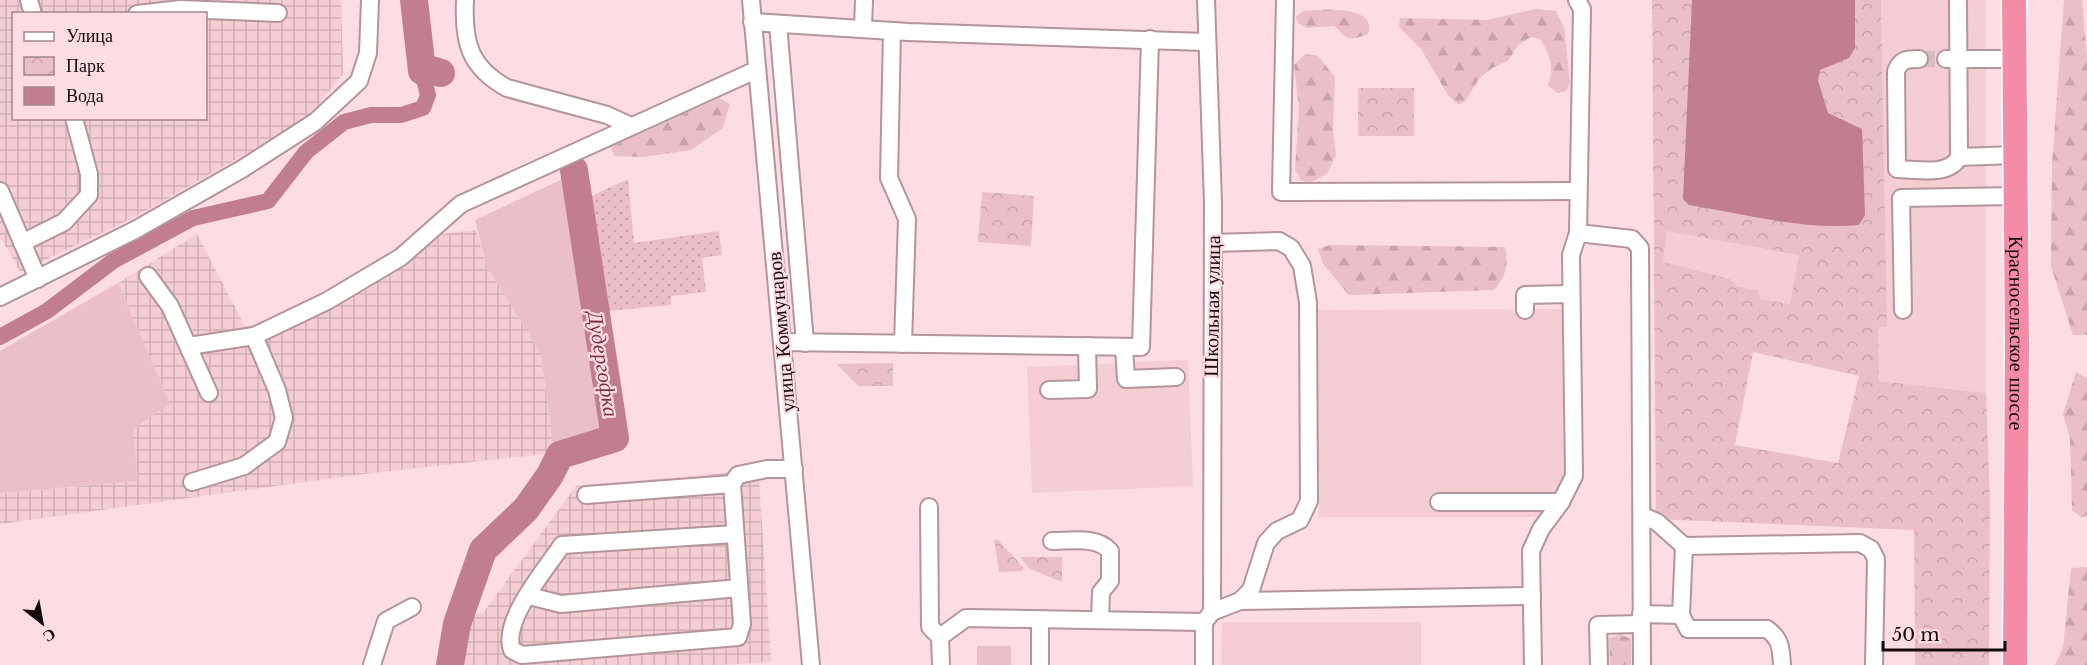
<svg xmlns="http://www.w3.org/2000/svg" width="2087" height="665" viewBox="0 0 2087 665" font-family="'Libre Baskerville',serif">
  <defs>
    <pattern id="industrial-grid" width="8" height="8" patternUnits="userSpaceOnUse" patternTransform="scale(1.5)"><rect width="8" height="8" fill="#f5cdd5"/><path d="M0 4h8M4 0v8" fill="none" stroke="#d1afb6"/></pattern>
    <pattern id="forest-firs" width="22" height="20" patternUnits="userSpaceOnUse" patternTransform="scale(1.5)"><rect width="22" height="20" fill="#eabfc8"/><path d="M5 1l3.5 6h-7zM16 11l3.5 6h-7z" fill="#c8a3ab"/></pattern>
    <pattern id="park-crowns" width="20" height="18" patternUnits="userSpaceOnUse" patternTransform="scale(1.5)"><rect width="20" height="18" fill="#eabfc8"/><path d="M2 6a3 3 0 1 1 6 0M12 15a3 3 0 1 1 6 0" fill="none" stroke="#c8a3ab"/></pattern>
    <pattern id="garden-dots" width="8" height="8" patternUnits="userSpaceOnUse" patternTransform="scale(1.5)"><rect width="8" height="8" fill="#eabfc8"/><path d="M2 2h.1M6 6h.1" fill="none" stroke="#c8a3ab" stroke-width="1.8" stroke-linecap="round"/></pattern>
  </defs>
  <rect width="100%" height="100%" fill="#fddce3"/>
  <g fill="#f5cdd5">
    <path d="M1881,0H1986V393L1879,381L1878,327L1887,326Z"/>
    <path d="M1667,231L1800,254L1790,304L1761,299L1757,290L1736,286L1663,262Z"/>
    <path d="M1563,309L1564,477L1541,517H1319L1318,310Z"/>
    <path d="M1188,360L1193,486L1032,493L1027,367Z"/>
    <path d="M1222,622H1421V665H1221Z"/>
  </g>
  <g fill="url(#industrial-grid)" fill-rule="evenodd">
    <path d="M0,0H341L343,74L307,119L135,217L20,272L0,236ZM14,14H206V118H14Z"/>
    <path d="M476,230L487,267L541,354L554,453L364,474L0,524V493L138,481L133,428L170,404L118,283L197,234L245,326L265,324L285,333L412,260L442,234Z"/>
    <path d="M758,464L771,662L722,665H462L472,615L483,613L576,486L726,473L737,467Z"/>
  </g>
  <g fill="#eabfc8">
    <path d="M567,177L608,436L554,453L541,354L487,267L475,220Z"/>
    <path d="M118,283L170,404L133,429L138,481L0,493V351Z"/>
    <rect x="977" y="646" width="34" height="19"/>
  </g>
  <g fill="url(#forest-firs)">
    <path d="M2064,0H2082L2087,57V335H2073L2051,266L2052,164Z"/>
    <path d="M1536,9L1556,11L1564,27L1570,82L1567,91L1558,93L1548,86C1554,69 1551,55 1540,39L1531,37L1519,44L1508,61L1492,68L1479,79L1465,101L1459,105L1448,95L1421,49L1399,27L1400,18L1487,20Z"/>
    <path d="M1303,11C1320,10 1378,4 1368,34L1357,38H1347L1334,26L1307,28L1298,23L1296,17Z"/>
    <path d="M1305,54L1318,56L1335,77L1333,130L1336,155L1327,174L1309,183L1301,180L1295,169L1299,109L1294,65Z"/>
    <path d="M719,98L730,104L723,128L691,150L643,157L614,156L611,147Z"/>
    <path d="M1330,245L1505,247C1508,266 1507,275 1494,290L1349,295L1323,264L1318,249Z"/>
    <path d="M2076,372L2087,378V515L2082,518L2072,510L2070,438L2063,414Z"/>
    <path d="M2087,567V665H2055L2063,647L2071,568Z"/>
    <path d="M1620,635L1631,638V665H1610L1609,638Z"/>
  </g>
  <g fill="url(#park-crowns)" fill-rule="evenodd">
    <path d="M1652,0H1881L1887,327H1878L1879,381L1986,393L1990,501L1989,665H1915L1914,530L1656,519ZM1667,231L1799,255L1790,304L1761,299L1757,290L1736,286L1730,279L1663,262ZM1753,352L1859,376L1838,463L1735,445Z"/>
    <rect x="1358" y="88" width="56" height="48"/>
    <path d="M982,192L1034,196L1031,246L978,242Z"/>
    <path d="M893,363V386H858L837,364Z"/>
    <path d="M997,539L1024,568L1022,571L999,572L994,540Z"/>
    <path d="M1020,557H1062V582L1030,569Z"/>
  </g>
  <path fill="url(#garden-dots)" d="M628,179L634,243L719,231L722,255L702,258L706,292L671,296V305L597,312L581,201Z"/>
  <path fill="#c17e8e" d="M1692,0H1855V48L1849,58L1820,70L1818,80L1828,113L1862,129L1865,215L1859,225C1802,230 1746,214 1689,205L1683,199Z"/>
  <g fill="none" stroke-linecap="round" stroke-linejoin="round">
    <path stroke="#c17e8e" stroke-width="16" d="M0,337L47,311L113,261L193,218L268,201L306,152L344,122L371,115H401L423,108L428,95L422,71"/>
    <g stroke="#c17e8e" stroke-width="28">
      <path d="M414,0L422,71L431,70L441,73"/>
      <path d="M450,665L457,624L483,550L526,509L550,475L560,455L615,438L574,170"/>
    </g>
    <path stroke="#dabdc3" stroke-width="16" stroke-dasharray="16 8" stroke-linecap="butt" d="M1919,59H1946"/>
    <defs>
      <g id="minor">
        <path d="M29,0L33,14"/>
        <path d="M465,0C463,42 469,67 507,88L607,115L631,126"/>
        <path d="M751,0L811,665"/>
        <path d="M1206,0L1213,203L1212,612"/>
        <path d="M1285,0L1281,192L1578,191"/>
        <path d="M137,14L181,9L278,13"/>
        <path d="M752,22L908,32L1205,42"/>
        <path d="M778,24L805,343"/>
        <path d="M863,28L864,0"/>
        <path d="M892,31L889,178L907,219L903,344"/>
        <path d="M1919,59C1907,59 1901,59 1896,71L1897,169C1916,169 1949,177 1959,157L1958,0"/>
        <path d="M1946,59H2015"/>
        <path d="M1959,157L2015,155"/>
        <path d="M0,191L38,279"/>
        <path d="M1578,233L1632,239L1640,248L1642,665"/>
        <path d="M22,243L64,222L89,195V174L74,118"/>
        <path d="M1213,243L1279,241L1291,248L1302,266L1308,302L1309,501L1300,520L1277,531L1266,543L1251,590L1240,601"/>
        <path d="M148,276L170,306L209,393"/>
        <path d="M0,297L135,230L242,169L315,122L359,81L368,53L370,0"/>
        <path d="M1525,310V295L1571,294"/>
        <path d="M1903,310L1901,198L2015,196"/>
        <path d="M782,342L1141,347L1150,39"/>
        <path d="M189,346L254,336"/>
        <path d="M1124,347L1126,379L1176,377"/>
        <path d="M1049,390L1088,389L1087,346"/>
        <path d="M192,482L244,466L277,442L284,418L277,390L254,336L327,301L401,257L461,204L756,70"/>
        <path d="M586,495L732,484"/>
        <path d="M1439,502H1561"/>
        <path d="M929,507L930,627L940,637"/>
        <path d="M1643,516L1657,522L1684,546"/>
        <path d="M735,534L562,545C546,569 501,621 512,650L522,655L738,637L742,624L732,484L738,475L767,469H794"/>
        <path d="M1052,541C1071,541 1097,536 1110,551V581L1101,592L1100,620"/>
        <path d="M529,596L561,604L739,588"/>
        <path d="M1641,614L1681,615"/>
        <path d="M1040,620V665"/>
        <path d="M372,665L386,621L412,607"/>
        <path d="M941,665L940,637L966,618L1204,622L1212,612L1240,601L1532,596"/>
        <path d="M1204,665V622"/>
        <path d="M1533,665L1531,551L1541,529L1561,502L1574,476L1571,255L1578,233L1582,9L1577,0"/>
        <path d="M1599,665L1598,625L1641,624"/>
        <path d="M1782,665C1781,649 1781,639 1767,629H1688L1681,615L1684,546L1860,543L1871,549L1876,559L1874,665"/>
      </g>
      <g id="highway">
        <path id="s1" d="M2014,0L2017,345L2015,665"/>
      </g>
    </defs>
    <use href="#minor" stroke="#b3959b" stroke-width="20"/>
    <use href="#highway" stroke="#fff" stroke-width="27"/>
    <use href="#minor" stroke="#fff" stroke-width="16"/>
    <use href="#highway" stroke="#f48ca7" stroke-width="24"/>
  </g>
  <g text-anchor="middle" stroke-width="4.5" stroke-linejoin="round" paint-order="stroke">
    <g font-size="20" fill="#150b0d" stroke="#fddce3">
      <text transform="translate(1212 306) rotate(-89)" y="7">Школьная улица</text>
      <text transform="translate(781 332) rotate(-95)" y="7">улица Коммунаров</text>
      <text dy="7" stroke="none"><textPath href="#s1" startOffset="333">Красносельское шоссе</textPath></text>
    </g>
    <g font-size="21" font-style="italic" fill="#7e2d46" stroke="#fddce3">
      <text transform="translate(603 364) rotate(81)" y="7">Дудергофка</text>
    </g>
  </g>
  <rect x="12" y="12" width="195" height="108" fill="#fddce3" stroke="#a0888d" stroke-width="1.5"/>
  <rect x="24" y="32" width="30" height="9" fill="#ffffff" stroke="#a0888d" stroke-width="1.5"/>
  <text x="66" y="42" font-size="18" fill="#150b0d">Улица</text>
  <rect x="24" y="57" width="30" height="18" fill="url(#park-crowns)" stroke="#a0888d" stroke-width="1.5"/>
  <text x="66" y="72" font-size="18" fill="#150b0d">Парк</text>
  <rect x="24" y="87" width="30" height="18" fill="#c17e8e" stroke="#a0888d" stroke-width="1.5"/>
  <text x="66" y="102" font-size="18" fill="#150b0d">Вода</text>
  <g transform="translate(42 623) rotate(149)" stroke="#fddce3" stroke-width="4.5" paint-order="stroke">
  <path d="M0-4.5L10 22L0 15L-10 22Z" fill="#150b0d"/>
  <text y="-9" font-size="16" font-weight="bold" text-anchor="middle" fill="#150b0d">С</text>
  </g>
  <path d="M1883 641v9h122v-9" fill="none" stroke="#150b0d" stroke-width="3"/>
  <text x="1892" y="641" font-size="18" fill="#150b0d" stroke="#fddce3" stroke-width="4.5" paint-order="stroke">50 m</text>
</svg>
